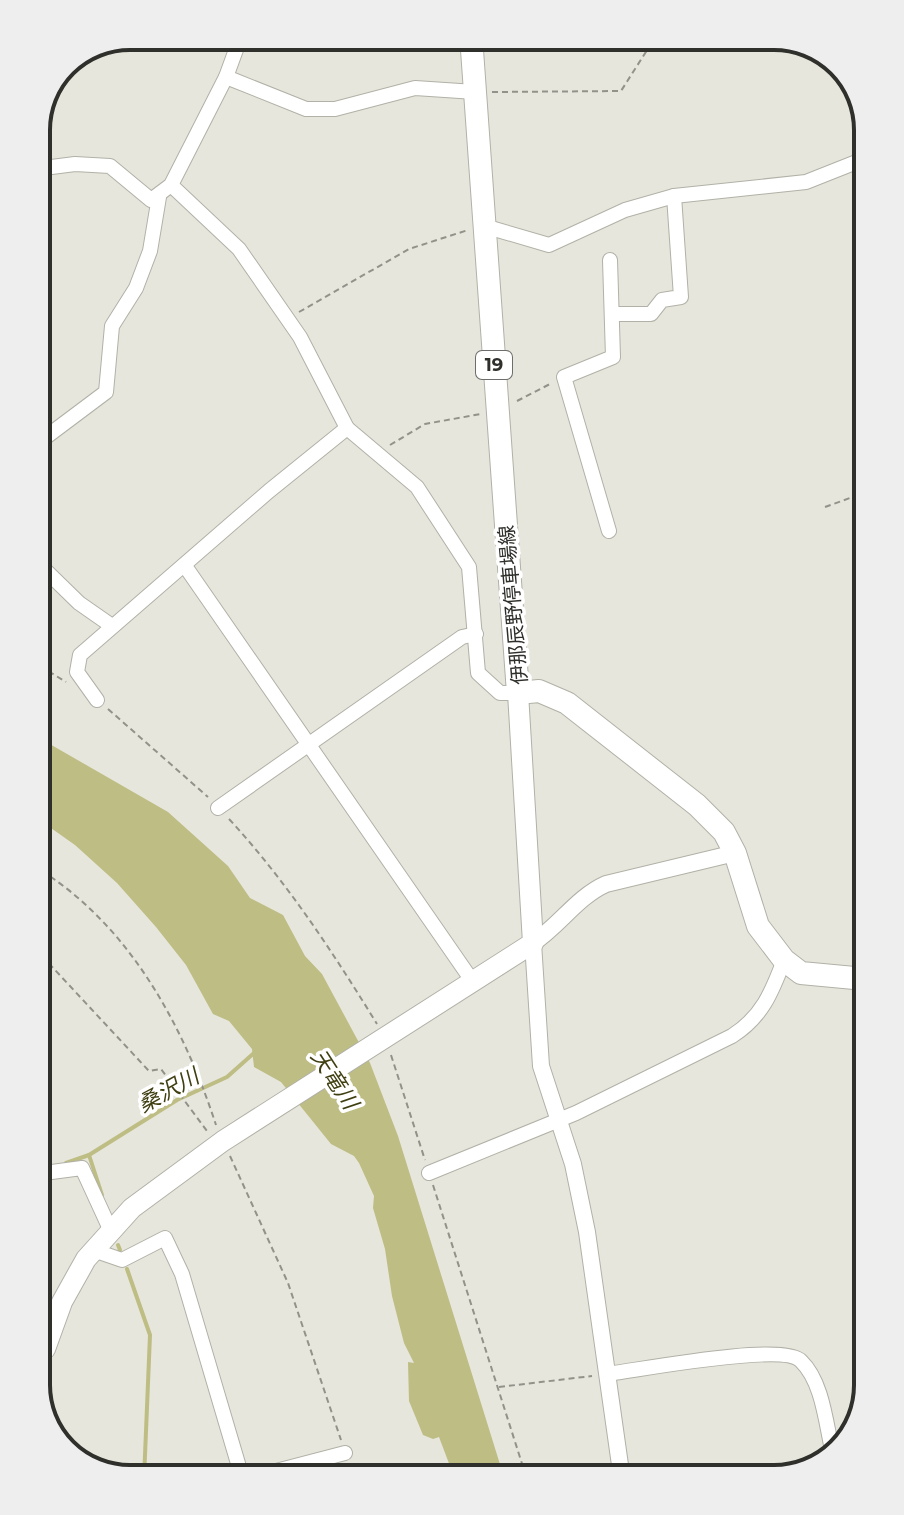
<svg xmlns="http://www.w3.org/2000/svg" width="904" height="1515" viewBox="0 0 904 1515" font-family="Montserrat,'Noto Sans JP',sans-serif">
  <rect width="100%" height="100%" fill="#e6e6dc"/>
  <path fill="#bdbd84" d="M41,739L168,812L228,866L250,898L283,915L305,956L322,974L370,1063L398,1136L503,1474H453L439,1437L433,1439L423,1435L409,1401L408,1362L414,1363L404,1343L392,1296L385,1249L373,1208L374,1196L359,1163L354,1156L331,1144L281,1082L254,1067L252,1049L229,1021L213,1014L186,965L156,927L117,883L75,845L41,821Z"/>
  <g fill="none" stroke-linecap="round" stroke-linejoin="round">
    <g stroke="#bdbd84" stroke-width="4">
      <path d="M89,1155L102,1195"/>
      <path d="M66,1163L89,1155L177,1100L227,1077L254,1053"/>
      <path d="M118,1245L120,1250"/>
      <path d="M127,1269L150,1335L144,1479"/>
    </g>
    <defs>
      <g id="minor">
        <path d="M226,77L306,109H335L415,88L475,92"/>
        <path d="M36,169L75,164L110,166L151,200L171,185L226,77L241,36"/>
        <path d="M171,185L239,249L300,337L347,428L417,487L469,567L478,673L500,693H518"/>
        <path d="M484,226L549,245L625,210L674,196L806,182L859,161"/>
        <path d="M613,314H651L662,300L681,297L674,196"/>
        <path d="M38,443L106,392L112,326L136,288L150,251L159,197"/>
        <path d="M609,531L564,377L613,357L610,260"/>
        <path d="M39,564L79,603L112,626"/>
        <path d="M185,566L473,982"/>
        <path d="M97,700L77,672L80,655L269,491L347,428"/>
        <path d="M218,808L462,637L476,634"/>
        <path d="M44,1173L82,1168L110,1229"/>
        <path d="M429,1173L576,1113L732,1036C762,1017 772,992 784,960"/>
        <path d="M93,1250L122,1260L165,1238L182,1274L242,1477"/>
        <path d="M607,1374C639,1370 783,1342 801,1361C823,1382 826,1425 833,1454"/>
        <path d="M253,1477L345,1453"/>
      </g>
      <path id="tertiary" d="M621,1472L587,1232L573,1164L541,1066L533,943C560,925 577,897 606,884L735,853"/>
      <path id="secondary" d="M45,1349L62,1302L86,1259L132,1208L223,1141L533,943L518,693"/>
      <path id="primary" d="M471,36L518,693L539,691L567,703L697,805L724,832L735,853L758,926L784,960L801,973L865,979"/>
    </defs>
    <use href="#minor" stroke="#b1b1a7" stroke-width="16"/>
    <use href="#tertiary" stroke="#b1b1a7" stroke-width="18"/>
    <use href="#secondary" stroke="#b1b1a7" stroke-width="22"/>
    <use href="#primary" stroke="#b1b1a7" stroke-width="24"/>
    <g stroke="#92928b" stroke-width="2" stroke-dasharray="6 4" stroke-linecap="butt">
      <path d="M492,92L621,91L656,36"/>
      <path d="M299,312L409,249L468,230"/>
      <path d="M517,401L550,384"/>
      <path d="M390,445L425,424L481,414"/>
      <path d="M825,507L861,494"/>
      <path d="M40,666L66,682"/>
      <path d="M108,709L208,797"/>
      <path d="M229,819C287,882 332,951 377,1024"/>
      <path d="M42,871C131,928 184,1027 216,1125"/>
      <path d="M42,956L149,1071L161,1069L207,1131"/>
      <path d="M391,1055L425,1160"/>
      <path d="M230,1156L288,1283L341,1440"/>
      <path d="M433,1185L525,1473"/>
      <path d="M499,1387L592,1376"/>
      <path d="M349,1465L353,1476"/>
    </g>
    <use href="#minor" stroke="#fff" stroke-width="14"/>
    <use href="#tertiary" stroke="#fff" stroke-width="16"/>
    <use href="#secondary" stroke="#fff" stroke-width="20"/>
    <use href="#primary" stroke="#fff" stroke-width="22"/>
  </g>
  <g text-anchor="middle" stroke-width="7" stroke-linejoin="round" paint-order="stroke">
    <rect fill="#fff" stroke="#6d6d6b" stroke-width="2" x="476" y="351" width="36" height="28" rx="6"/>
    <g font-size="18" font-weight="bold" fill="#2f2f2b">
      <text x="494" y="371">19</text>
    </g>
    <g font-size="20" fill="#2f2f2b" stroke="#fff">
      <text transform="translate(513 605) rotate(-95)" y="7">伊那辰野停車場線</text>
    </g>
    <g font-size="22" font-style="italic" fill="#403f12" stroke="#fff">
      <text transform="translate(335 1079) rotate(57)" y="8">天竜川</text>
      <text transform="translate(168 1090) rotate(-29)" y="8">桑沢川</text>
    </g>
  </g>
  <path d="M0 0H904V1515H0ZM130 50H774A80 80 0 0 1 854 130V1385A80 80 0 0 1 774 1465H130A80 80 0 0 1 50 1385V130A80 80 0 0 1 130 50Z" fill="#eee" fill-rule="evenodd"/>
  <path fill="none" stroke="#2f2f2b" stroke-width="4" d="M130 50H774A80 80 0 0 1 854 130V1385A80 80 0 0 1 774 1465H130A80 80 0 0 1 50 1385V130A80 80 0 0 1 130 50Z"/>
</svg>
